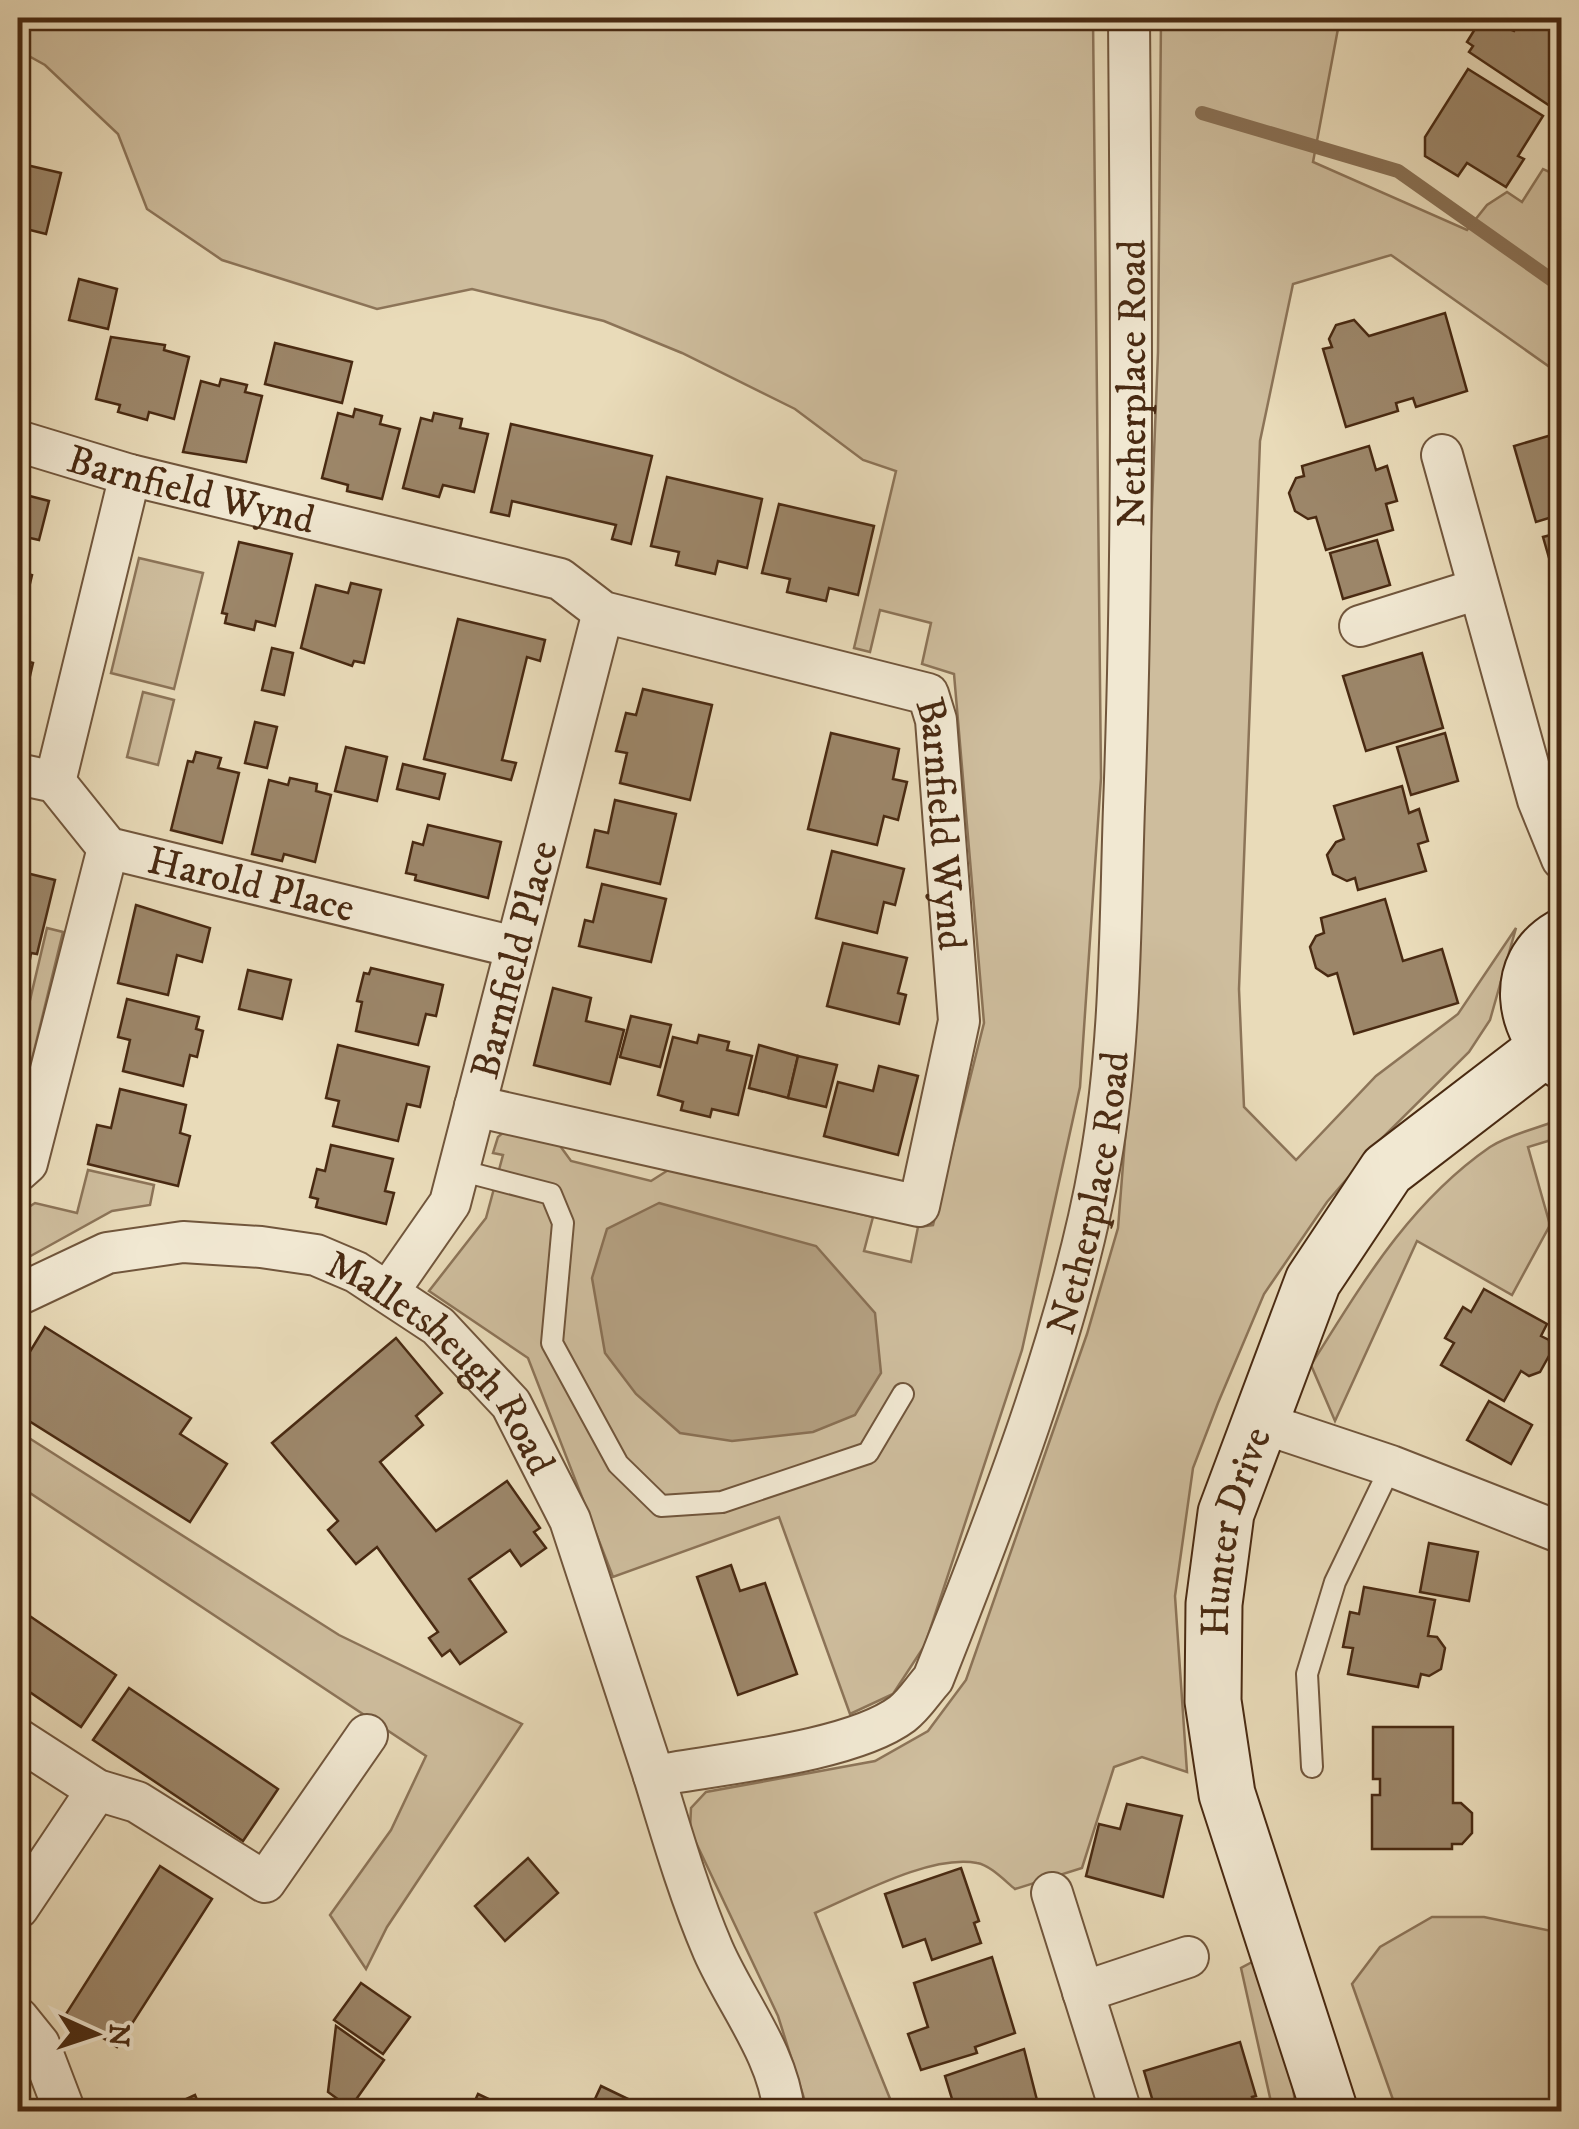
<svg xmlns="http://www.w3.org/2000/svg" width="1579" height="2129" viewBox="0 0 1579 2129" font-family="'IM FELL DW Pica',serif">
  <rect width="100%" height="100%" fill="#e9dbb9"/>
  <filter id="stains"><feTurbulence type="fractalNoise" baseFrequency=".002" numOctaves="4"/><feColorMatrix values="0 0 0 0 .2 0 0 0 0 .09 0 0 0 0 .02 0 0 0 .5 -.17"/></filter>
  <radialGradient id="worn" r=".72"><stop offset=".6" stop-color="#630" stop-opacity="0"/><stop offset="1" stop-color="#630" stop-opacity=".3"/></radialGradient>
  <g fill="#cebd9d" stroke="#8c7458" stroke-width="2.5">
    <path d="M18,18H1093L1101,778L1080,1087L1022,1350L925,1645L893,1694L850,1714L779,1517L613,1577L528,1358L429,1291L486,1218L503,1155L493,1153L498,1137L507,1129L555,1139L571,1161L651,1181L673,1167L873,1217L864,1251L911,1262L918,1227L933,1225L984,1023L954,674L922,664L931,623L880,610L870,652L854,648L896,471L863,460L795,409L682,353L604,321L472,289L377,309L222,260L147,209L118,134L45,65L18,50Z"/>
    <path d="M1161,18H1340L1313,162L1467,230L1487,205L1507,192L1522,202L1543,169L1561,177V375L1391,255L1293,284L1260,441L1239,989L1244,1107L1296,1160L1376,1076L1458,1014L1516,928L1490,1020L1469,1052L1382,1138L1327,1202L1264,1294L1218,1403L1193,1468L1175,1596L1187,1772L1142,1757L1114,1767L1082,1868L1015,1889C1005,1881 990,1865 977,1863C931,1854 857,1895 815,1913L895,2111H808L778,2016L690,1830L691,1808L706,1792L875,1761L928,1731L966,1680L1087,1334L1118,1228L1129,1089L1158,352Z"/>
    <path d="M139,558L203,573L174,689L111,673Z"/>
    <path d="M143,692L174,700L158,765L127,757Z"/>
    <path d="M47,928L63,932L24,1092L18,1090V1051Z"/>
    <path d="M1561,1119V1137L1528,1147L1550,1225L1512,1295L1417,1241L1335,1421L1311,1365C1362,1284 1409,1203 1490,1147C1510,1134 1539,1128 1561,1119Z"/>
    <path d="M88,1170L154,1185L150,1205L112,1211L18,1263V1214L35,1203L77,1213Z"/>
    <path d="M18,1431L339,1635L522,1724L387,1927L366,1969L330,1915L391,1830L426,1756L18,1485Z"/>
    <path d="M1432,1917H1484L1561,1933V2111H1397L1352,1984L1380,1947Z"/>
    <path d="M1254,1961L1293,2087L1296,2111H1273L1241,1968Z"/>
  </g>
  <path fill="#b39f80" stroke="#897054" stroke-width="2.5" d="M659,1203L816,1246L875,1313L881,1373L855,1415L813,1432L732,1441L680,1433L636,1394L605,1353L592,1278L607,1229Z"/>
  <g fill="none" stroke-linecap="round" stroke-linejoin="round">
    <path stroke="#897054" stroke-width="14" d="M1202,113L1398,171L1562,287"/>
  </g>
  <g fill="#9c8669" stroke="#492a12" stroke-width="2.5">
    <path d="M1522,18H1554L1562,22V95L1553,108L1469,52L1473,46L1467,42L1478,24L1484,28L1488,20L1514,31Z"/>
    <path d="M1468,69L1543,116L1518,156L1524,159L1506,187L1467,163L1458,176L1425,156V137Z"/>
    <path d="M22,164L61,173L46,234L18,227Z"/>
    <path d="M79,279L117,289L108,329L69,320Z"/>
    <path d="M1445,313L1467,391L1416,407L1413,398L1396,403L1398,411L1346,427L1323,349L1332,347L1329,339L1336,325L1354,320L1369,336Z"/>
    <path d="M111,337L165,345L164,350L189,357L174,419L149,412L147,420L118,412L120,405L96,399Z"/>
    <path d="M275,343L352,362L342,403L265,384Z"/>
    <path d="M221,379L247,385L245,392L262,396L246,462L183,452L201,381L219,386Z"/>
    <path d="M355,409L382,416L380,424L400,429L382,499L347,491L348,485L322,478L338,413L353,417Z"/>
    <path d="M434,413L462,419L460,428L488,434L474,492L443,485L439,497L403,488L421,418L432,421Z"/>
    <path d="M511,424L652,456L631,544L612,539L616,525L512,501L509,516L491,512Z"/>
    <path d="M1562,432V514L1536,522L1514,446Z"/>
    <path d="M1369,446L1376,470L1387,466L1397,501L1386,504L1393,530L1326,550L1316,517L1308,519L1295,511L1289,493L1296,478L1304,476L1302,466Z"/>
    <path d="M667,477L762,499L747,568L718,561L715,574L676,565L679,552L651,546Z"/>
    <path d="M18,493L49,501L39,540L21,536L18,553Z"/>
    <path d="M779,504L874,526L858,595L829,588L826,601L787,592L790,579L762,573Z"/>
    <path d="M1562,532V603L1543,537Z"/>
    <path d="M1377,540L1390,585L1343,599L1330,553Z"/>
    <path d="M239,542L292,554L275,626L256,621L254,630L225,623L227,614L222,613Z"/>
    <path d="M18,571L32,575L22,617L18,616Z"/>
    <path d="M351,583L381,590L364,663L354,661L352,666L301,648L316,585L348,593Z"/>
    <path d="M458,619L545,640L540,661L527,657L502,760L516,763L511,780L424,759Z"/>
    <path d="M272,648L293,653L284,695L262,690Z"/>
    <path d="M1422,653L1443,728L1366,751L1343,676Z"/>
    <path d="M18,659L33,663L18,728Z"/>
    <path d="M643,689L712,705L690,800L620,783L627,753L616,751L626,713L636,715Z"/>
    <path d="M255,722L277,727L267,768L245,763Z"/>
    <path d="M831,733L899,749L893,779L907,782L898,820L884,816L877,845L808,829Z"/>
    <path d="M1445,733L1458,781L1411,795L1397,747Z"/>
    <path d="M346,747L387,757L377,801L335,791Z"/>
    <path d="M196,752L221,758L218,768L239,773L222,843L171,830L188,761L193,762Z"/>
    <path d="M403,764L445,774L439,799L397,789Z"/>
    <path d="M290,778L317,784L316,791L331,795L315,862L284,854L282,861L252,854L269,780L288,785Z"/>
    <path d="M1402,786L1409,813L1419,809L1428,841L1418,844L1426,871L1358,890L1355,878L1347,881L1333,874L1327,855L1336,842L1344,839L1334,806Z"/>
    <path d="M615,800L676,814L660,884L587,867L595,830L608,833Z"/>
    <path d="M428,825L501,842L488,898L415,880L416,875L406,873L413,842L423,845Z"/>
    <path d="M832,851L904,869L895,905L884,902L877,933L816,918Z"/>
    <path d="M18,871L55,880L37,954L31,953L30,959L18,956Z"/>
    <path d="M602,884L666,899L651,962L579,946L585,920L593,922Z"/>
    <path d="M1385,899L1403,961L1442,949L1458,1003L1354,1034L1337,973L1328,976L1316,968L1310,947L1316,936L1324,933L1321,918Z"/>
    <path d="M136,905L210,928L202,962L177,955L168,995L118,983Z"/>
    <path d="M843,943L907,958L898,993L906,995L899,1024L827,1006Z"/>
    <path d="M371,968L443,985L436,1016L426,1014L418,1045L356,1031L362,1002L357,1001L364,973L369,974Z"/>
    <path d="M248,970L291,980L282,1019L239,1009Z"/>
    <path d="M553,988L591,998L586,1021L624,1030L610,1084L534,1065Z"/>
    <path d="M127,999L199,1017L196,1029L203,1031L197,1057L190,1055L183,1086L123,1071L130,1040L118,1037Z"/>
    <path d="M631,1016L671,1025L660,1067L620,1057Z"/>
    <path d="M699,1035L729,1042L727,1050L752,1056L738,1115L712,1109L710,1117L681,1110L683,1102L658,1095L673,1037L697,1043Z"/>
    <path d="M338,1045L429,1067L420,1107L407,1104L398,1141L333,1126L339,1101L326,1098Z"/>
    <path d="M759,1045L798,1056L788,1098L749,1088Z"/>
    <path d="M798,1056L837,1065L826,1107L788,1098Z"/>
    <path d="M879,1066L918,1076L898,1155L824,1136L838,1082L873,1091Z"/>
    <path d="M120,1089L186,1105L180,1133L190,1136L178,1186L88,1164L97,1125L111,1128Z"/>
    <path d="M331,1145L393,1159L385,1191L394,1193L386,1224L316,1207L318,1199L310,1197L317,1169L325,1171Z"/>
    <path d="M1484,1289L1547,1324L1541,1336L1549,1340L1550,1354L1540,1372L1529,1376L1521,1371L1504,1401L1441,1365L1454,1343L1445,1338L1463,1307L1471,1312Z"/>
    <path d="M45,1327L191,1418L180,1434L227,1464L190,1522L18,1414V1371Z"/>
    <path d="M396,1338L442,1393L416,1416L423,1425L380,1462L436,1531L507,1481L540,1528L534,1532L546,1548L521,1566L510,1550L469,1579L506,1632L460,1664L450,1650L442,1656L429,1638L438,1632L377,1547L356,1564L328,1530L338,1521L272,1443Z"/>
    <path d="M1489,1401L1532,1425L1511,1464L1467,1440Z"/>
    <path d="M1429,1543L1478,1552L1469,1601L1420,1592Z"/>
    <path d="M731,1565L740,1591L765,1583L797,1674L738,1695L697,1577Z"/>
    <path d="M1364,1587L1435,1600L1428,1636L1437,1637L1445,1648L1441,1669L1429,1676L1421,1674L1418,1687L1348,1674L1353,1648L1343,1647L1350,1612L1359,1614Z"/>
    <path d="M18,1608L116,1675L81,1727L18,1684Z"/>
    <path d="M129,1688L278,1789L243,1841L93,1740Z"/>
    <path d="M1373,1727H1453V1803H1461L1472,1813V1833L1462,1844H1452V1849H1372V1795H1380V1779H1373Z"/>
    <path d="M1127,1804L1182,1816L1163,1897L1086,1876L1099,1824L1120,1829Z"/>
    <path d="M528,1858L558,1893L505,1941L475,1906Z"/>
    <path d="M160,1866L212,1899L117,2047L66,2014Z"/>
    <path d="M961,1868L979,1921L974,1923L981,1943L932,1960L925,1939L903,1947L885,1894Z"/>
    <path d="M992,1957L1015,2033L975,2047L977,2053L921,2070L908,2034L928,2027L914,1983Z"/>
    <path d="M361,1983L410,2017L383,2054L334,2020Z"/>
    <path d="M336,2026L384,2060L350,2108L328,2092Z"/>
    <path d="M1240,2042L1256,2096L1252,2097L1256,2112H1156L1144,2071Z"/>
    <path d="M1024,2049L1040,2112H956L945,2076Z"/>
    <path d="M601,2086L655,2112H589Z"/>
    <path d="M478,2094L516,2112H470Z"/>
    <path d="M195,2095L202,2112H158Z"/>
  </g>
  <g fill="none" stroke-linecap="round" stroke-linejoin="round">
    <defs>
      <g id="lane">
        <path d="M459,1170L551,1194L563,1223L552,1343L618,1464L661,1506L722,1502L868,1453L903,1394"/>
        <path d="M1312,1767L1307,1674L1335,1582L1391,1466"/>
      </g>
      <g id="street">
        <path id="s1" d="M18,441L130,475L560,579L603,612L928,694L936,720L959,1021L919,1206L475,1106"/>
        <path d="M1442,455L1538,800L1562,859"/>
        <path d="M1360,626L1478,589"/>
        <path id="s2" d="M18,774L55,782L108,848L515,947"/>
        <path d="M55,782L130,475"/>
        <path d="M18,1171L27,1163L108,848"/>
        <path id="s3" d="M388,1292L450,1203L603,612"/>
        <path id="s4" d="M18,1295L107,1253L183,1242L261,1247L316,1255L356,1272L438,1326L511,1404L570,1520L654,1776"/>
        <path d="M1259,1422L1391,1466L1562,1533"/>
        <path d="M18,1739L97,1790L137,1802L265,1882L367,1735"/>
        <path d="M1052,1893L1121,2112"/>
        <path d="M18,1908L97,1790"/>
        <path d="M1083,1992L1188,1957"/>
        <path d="M18,2018L39,2044L65,2112"/>
        <path id="s5" d="M784,2112C778,2053 736,2003 713,1950C689,1894 672,1835 654,1776C719,1764 851,1752 902,1714C914,1705 923,1690 933,1679C997,1518 1070,1332 1100,1163C1121,1047 1120,924 1124,807C1134,544 1131,281 1129,18"/>
      </g>
      <g id="secondary">
        <path d="M1562,937C1512,966 1523,1029 1562,1061"/>
        <path id="s6" d="M1330,2112L1227,1794L1213,1701L1214,1604L1226,1513L1313,1281L1387,1170L1546,1048"/>
      </g>
    </defs>
    <use href="#lane" stroke="#71563c" stroke-width="24"/>
    <use href="#street" stroke="#71563c" stroke-width="44"/>
    <use href="#secondary" stroke="#492a12" stroke-width="59"/>
    <use href="#lane" stroke="#f1e8d2" stroke-width="20"/>
    <use href="#street" stroke="#f1e8d2" stroke-width="40"/>
    <use href="#secondary" stroke="#f1e8d2" stroke-width="55"/>
  </g>
  <g text-anchor="middle" stroke-width="8" stroke-linejoin="round" paint-order="stroke">
    <g font-size="40" fill="#492a12" stroke="#f1e8d2">
      <text dy="14" stroke="none"><textPath href="#s5" startOffset="1990">Netherplace Road</textPath></text>
      <text dy="14" stroke="none"><textPath href="#s1" startOffset="180">Barnfield Wynd</textPath></text>
      <text dy="14" stroke="none"><textPath href="#s1" startOffset="1080">Barnfield Wynd</textPath></text>
      <text dy="14" stroke="none"><textPath href="#s2" startOffset="270">Harold Place</textPath></text>
      <text dy="14" stroke="none"><textPath href="#s3" startOffset="360">Barnfield Place</textPath></text>
      <text dy="14" stroke="none"><textPath href="#s5" startOffset="1178">Netherplace Road</textPath></text>
      <text dy="14" stroke="none"><textPath href="#s4" startOffset="478">Malletsheugh Road</textPath></text>
      <text dy="14" stroke="none"><textPath href="#s6" startOffset="600">Hunter Drive</textPath></text>
    </g>
  </g>
  <rect width="1579" height="2129" fill="none" stroke="#e9dbb9" stroke-width="60"/>
  <rect x="20" y="20" width="1539" height="2089" fill="none" stroke="#492a12" stroke-width="5"/>
  <rect x="30" y="30" width="1519" height="2069" fill="none" stroke="#492a12" stroke-width="2.5"/>
  <g transform="translate(95 2034) rotate(93)" stroke="#f1e8d2" stroke-width="8" paint-order="stroke">
  <path d="M0-8L18 38L0 25L-18 38Z" fill="#492a12"/>
  <text y="-15" font-size="28" font-weight="bold" text-anchor="middle" fill="#492a12">N</text>
  </g>
  <rect width="100%" height="100%" filter="url(#stains)"/>
  <rect width="100%" height="100%" fill="url(#worn)"/>
</svg>
